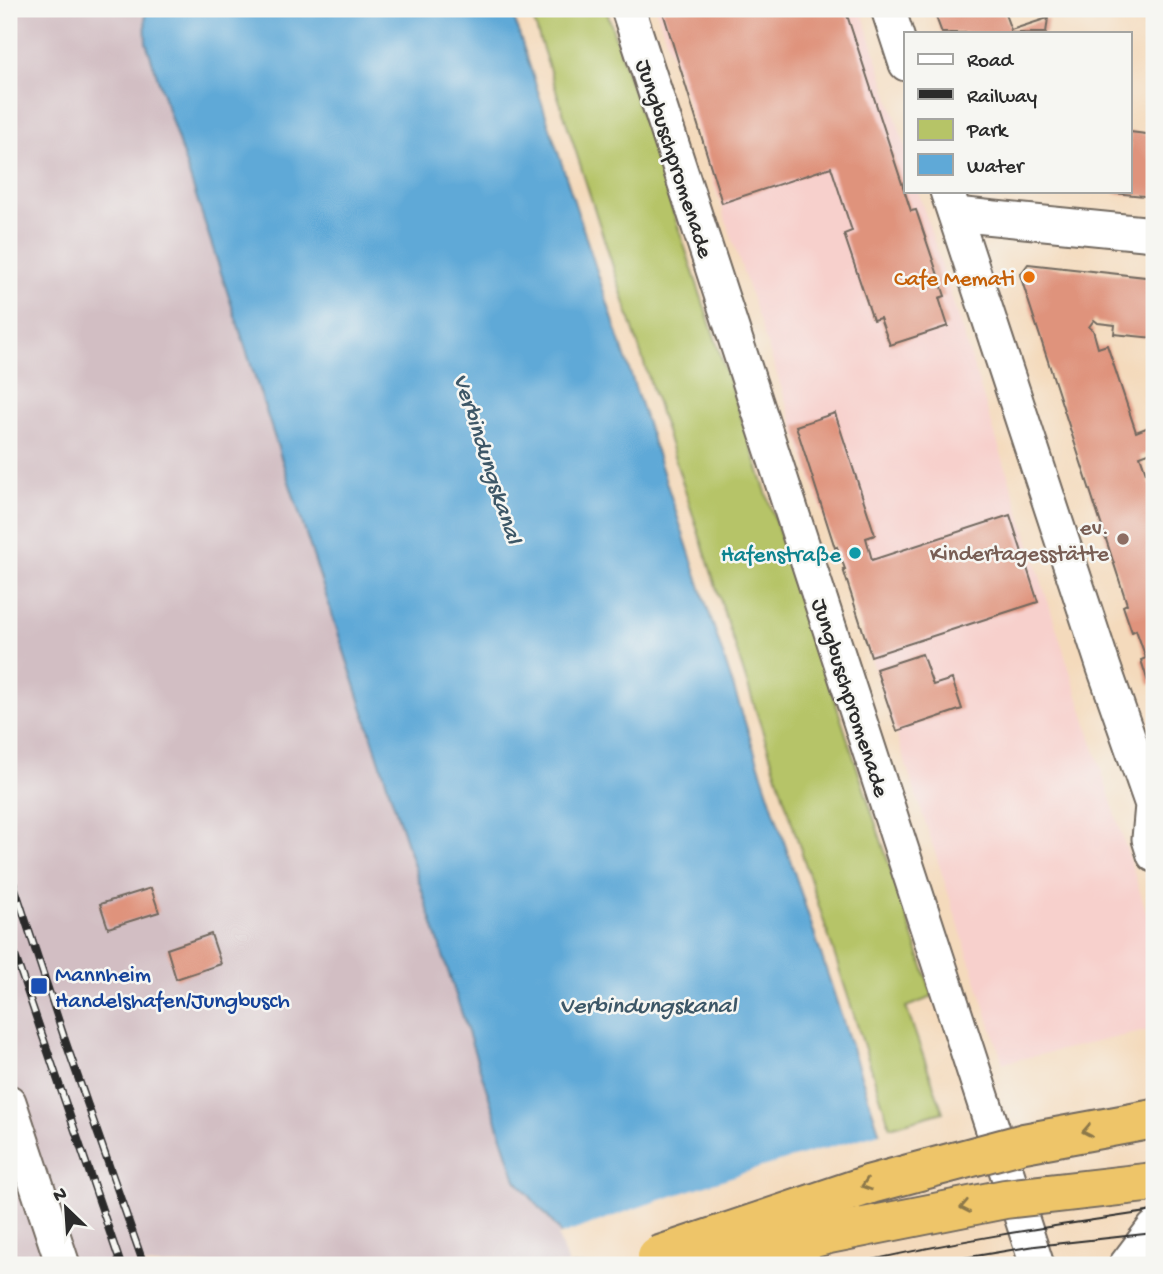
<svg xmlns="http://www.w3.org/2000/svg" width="1163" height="1274" viewBox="0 0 1163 1274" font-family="'Gochi Hand',sans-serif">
  <rect width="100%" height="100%" fill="#f6f6f2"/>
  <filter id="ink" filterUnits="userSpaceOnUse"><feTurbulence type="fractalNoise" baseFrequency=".0143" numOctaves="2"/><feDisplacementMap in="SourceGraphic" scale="14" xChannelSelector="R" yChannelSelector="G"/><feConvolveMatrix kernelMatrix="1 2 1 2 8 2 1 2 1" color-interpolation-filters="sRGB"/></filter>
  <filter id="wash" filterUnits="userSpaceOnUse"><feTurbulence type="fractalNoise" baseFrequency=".00686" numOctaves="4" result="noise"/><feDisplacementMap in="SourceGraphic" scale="28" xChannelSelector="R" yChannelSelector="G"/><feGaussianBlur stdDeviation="1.57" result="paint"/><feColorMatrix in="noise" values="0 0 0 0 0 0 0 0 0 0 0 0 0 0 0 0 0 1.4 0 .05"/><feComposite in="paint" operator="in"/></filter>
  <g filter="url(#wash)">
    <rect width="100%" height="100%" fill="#f4dabc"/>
    <path fill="#f7d0cc" d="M656,9H861L906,150V191H918L1154,936V1029L1003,1063L932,843Z"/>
    <path fill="#d2bec3" d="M9,9H145L146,42L516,1180L560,1230L571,1265H9Z"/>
    <path fill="#b6c467" stroke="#707849" stroke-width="2" d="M530,9H606L933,997L906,1007L943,1112L890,1127Z"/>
    <path fill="#5fa9d7" stroke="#456a81" stroke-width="2" d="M145,9H511L923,1265H571L559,1230L516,1180L146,42Z"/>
    <path fill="#f4dabc" d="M883,1132L926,1265H568L558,1236L645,1205L765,1166Z"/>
    <g id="blocks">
      <g fill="#df937c">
        <path d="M662,9H845L911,211L916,210L945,296L939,298L948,326L890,345L880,318L873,320L844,234L852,231L831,167L722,203Z"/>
        <path d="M933,9H1003L1011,30L1048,18L1046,33H942Z"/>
        <path d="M1130,132L1154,135V197L1114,193V191H1130Z"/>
        <path d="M1028,264L1154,278V338L1114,334L1115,325L1098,323L1094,320L1089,327L1093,330L1098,348L1107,345L1136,432L1154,425V451L1140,456L1150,484L1154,486V683L1149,685L1141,660L1146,658L1136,630L1132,632L1123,606L1127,604L1020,275Z"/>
        <path d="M835,413L875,535L866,538L872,560L1010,515L1038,602L871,656L843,569H845L837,547L835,548L796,426Z"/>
        <path d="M922,654L933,685L952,679L962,709L897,731L876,669Z"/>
        <path d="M151,888L159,912L108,928L100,904Z"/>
        <path d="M211,934L221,964L176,979L167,949Z"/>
      </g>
    </g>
  </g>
  <g filter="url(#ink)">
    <use href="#blocks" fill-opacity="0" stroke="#71685e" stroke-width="2"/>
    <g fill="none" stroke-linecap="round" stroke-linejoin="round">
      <defs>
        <g id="street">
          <path d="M628,9L1037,1265"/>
          <path d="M888,9L906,64"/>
          <path d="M947,191L1104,668L1152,805L1149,839L1154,855"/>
          <path d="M955,214L1154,234"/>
          <path d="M9,1102L63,1265"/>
          <path d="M1126,1265L1154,1228"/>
        </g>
      </defs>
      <use href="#street" stroke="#71685e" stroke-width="37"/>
      <use href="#street" stroke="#fff" stroke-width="33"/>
      <g stroke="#2b2b2b" stroke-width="2">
        <path d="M850,1265C951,1241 1052,1226 1154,1211"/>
        <path d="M922,1265L1035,1246L1154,1233"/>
      </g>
      <defs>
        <g id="rail">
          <path d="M9,870L66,1043L144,1265"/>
          <path d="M9,938L121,1265"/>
        </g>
      </defs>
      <use href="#rail" stroke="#2b2b2b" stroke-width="8"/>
      <use href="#rail" stroke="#f6f6f2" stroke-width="5" stroke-dasharray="16" stroke-linecap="butt"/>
      <defs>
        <g id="highway-bridge">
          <path d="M657,1256L871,1184L1024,1143L1154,1119"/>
          <path d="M710,1265L829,1234L1005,1199L1154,1182"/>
        </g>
      </defs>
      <use href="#highway-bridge" stroke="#71685e" stroke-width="42" stroke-linecap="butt"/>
      <use href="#highway-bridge" stroke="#eec569" stroke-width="38"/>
    </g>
    <defs><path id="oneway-chevron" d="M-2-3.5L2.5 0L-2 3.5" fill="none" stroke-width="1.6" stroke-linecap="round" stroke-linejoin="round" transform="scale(1.75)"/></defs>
    <g stroke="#8c784a">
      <use href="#oneway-chevron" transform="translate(1087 1131) rotate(169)"/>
      <use href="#oneway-chevron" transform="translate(866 1185) rotate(162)"/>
      <use href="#oneway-chevron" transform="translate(965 1207) rotate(169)"/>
    </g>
  </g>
  <circle fill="#e8710a" stroke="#f6f6f2" stroke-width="2.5" cx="1029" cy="277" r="7"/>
  <circle fill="#8d6e63" stroke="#f6f6f2" stroke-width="2.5" cx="1123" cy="539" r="7"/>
  <circle fill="#0f9aa8" stroke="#f6f6f2" stroke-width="2.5" cx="855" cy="553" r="7"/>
  <rect fill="#1a4fb4" stroke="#f6f6f2" stroke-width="2.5" x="30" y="977" width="18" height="18" rx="3.5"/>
  <g text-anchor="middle" stroke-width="5" stroke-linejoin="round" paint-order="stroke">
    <g font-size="23" fill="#2b2b2b" stroke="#f6f6f2">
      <text transform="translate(676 158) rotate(72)" y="8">Jungbuschpromenade</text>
      <text transform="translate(852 697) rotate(72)" y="8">Jungbuschpromenade</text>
    </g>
    <g font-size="23" fill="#c56008" stroke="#f6f6f2" text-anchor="end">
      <text x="1015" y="285">Cafe Memati</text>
    </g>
    <g font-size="23" fill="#785e54" stroke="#f6f6f2" text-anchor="end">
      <text x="1109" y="534">ev.<tspan x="1109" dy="26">Kindertagesstätte</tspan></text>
    </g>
    <g font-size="23" fill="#0d838f" stroke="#f6f6f2" text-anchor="end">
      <text x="841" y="561">Hafenstraße</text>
    </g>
    <g font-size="23" fill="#164399" stroke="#f6f6f2" text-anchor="start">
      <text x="55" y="981">Mannheim<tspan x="55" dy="26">Handelshafen/Jungbusch</tspan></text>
    </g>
    <g font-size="24" font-style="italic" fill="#3d5767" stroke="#f6f6f2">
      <text transform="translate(489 458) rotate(72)" y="8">Verbindungskanal</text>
      <text x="648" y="1012">Verbindungskanal</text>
    </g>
  </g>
  <rect width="1163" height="1274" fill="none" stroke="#f6f6f2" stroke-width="35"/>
  <rect x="904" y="32" width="228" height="161" fill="#f6f6f2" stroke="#a5a5a2" stroke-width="2"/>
  <rect x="918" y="54" width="35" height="10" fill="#ffffff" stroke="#a5a5a2" stroke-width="2"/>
  <text x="967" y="66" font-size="21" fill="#2b2b2b">Road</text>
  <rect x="918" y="89" width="35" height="10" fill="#2b2b2b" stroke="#a5a5a2" stroke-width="2"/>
  <text x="967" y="102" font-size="21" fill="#2b2b2b">Railway</text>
  <rect x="918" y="119" width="35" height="21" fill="#b6c467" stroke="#a5a5a2" stroke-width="2"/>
  <text x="967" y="136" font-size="21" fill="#2b2b2b">Park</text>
  <rect x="918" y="154" width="35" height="21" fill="#5fa9d7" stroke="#a5a5a2" stroke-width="2"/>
  <text x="967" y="172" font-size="21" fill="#2b2b2b">Water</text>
  <g transform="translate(66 1208) rotate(335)" stroke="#f6f6f2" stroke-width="5" paint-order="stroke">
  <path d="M0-5L12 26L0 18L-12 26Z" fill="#2b2b2b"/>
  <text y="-10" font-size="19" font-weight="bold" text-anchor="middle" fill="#2b2b2b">N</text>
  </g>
</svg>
